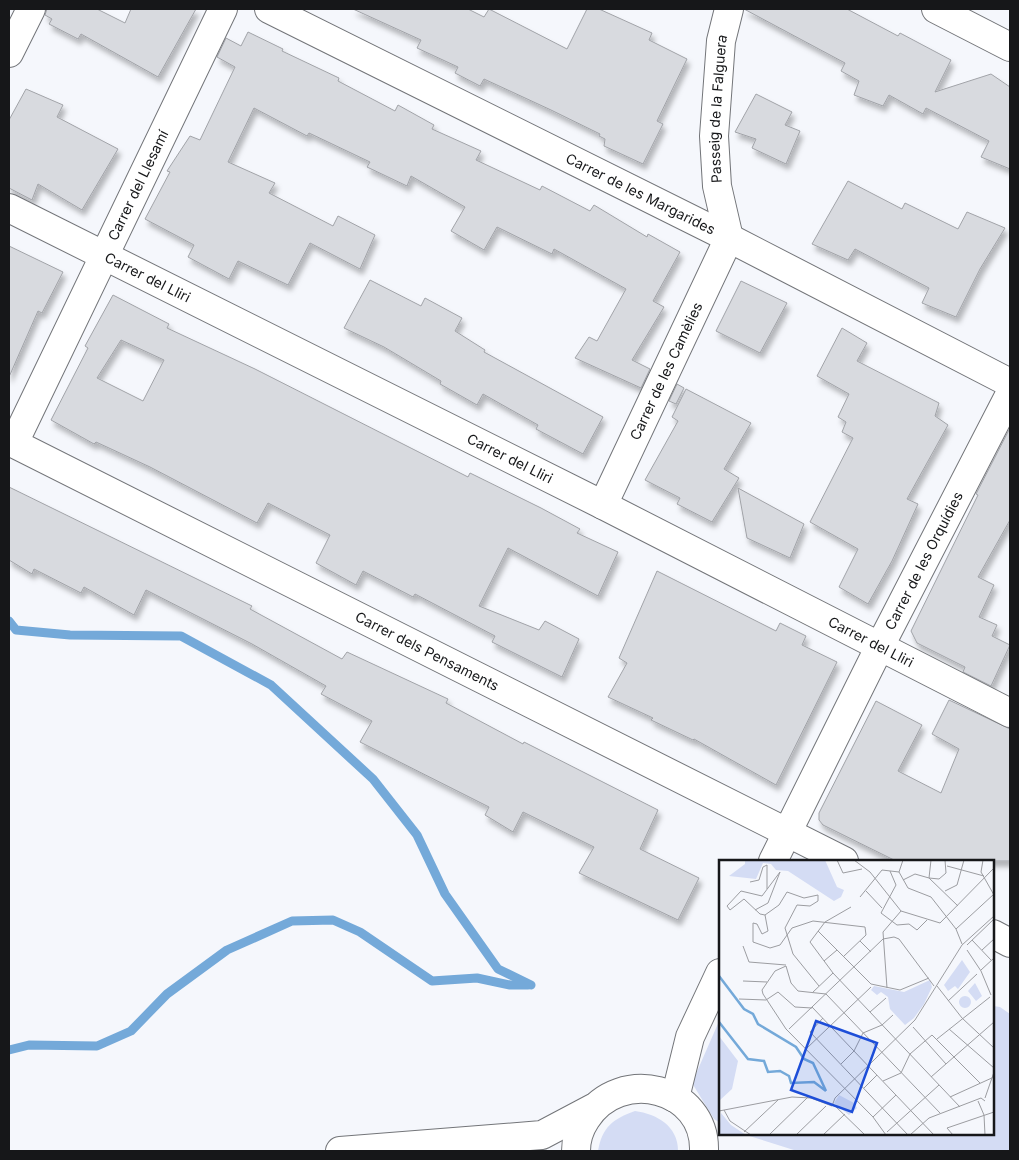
<svg xmlns="http://www.w3.org/2000/svg" width="1019" height="1160" viewBox="0 0 1019 1160" font-family="Inter,sans-serif">
  <defs>
    <filter id="shadow"><feDropShadow dx="3" dy="5.5" stdDeviation="2.5" flood-color="#0004"/></filter>
  </defs>
  <rect width="100%" height="100%" fill="#f5f7fc"/>
  <g fill="#d4dcf4">
    <path d="M993,1006L1000,1007L1010,1014V1151H797L743,1134H993Z"/>
    <path d="M720,1019V1123L714,1119L692,1083Z"/>
    <path d="M635,1111C657,1114 678,1126 678,1151H598C602,1127 613,1119 635,1111Z"/>
  </g>
  <g fill="none" stroke-linecap="round" stroke-linejoin="round">
    <g stroke="#74a9d9" stroke-width="9">
      <path d="M9,621L16,630L70,635L181,636L271,685L373,779L417,835L445,894L498,969L531,985"/>
      <path d="M9,1050L29,1045L97,1046L131,1031L167,994L227,950L292,921L333,920L360,932L432,981L477,978L510,985H528"/>
    </g>
  </g>
  <g fill="#d8dadf" stroke="#a1a3a8" fill-rule="evenodd" filter="url(#shadow)">
    <path d="M47,9H97L125,23L131,9H196L158,77L81,34L78,39L49,24L52,19L45,15Z"/>
    <path d="M353,9H468L484,17L489,9L567,49L587,9H599L652,33L649,40L687,59L657,121L663,124L643,164L604,146L605,139L599,136L600,134L551,110L484,79L480,86L455,73L458,67L417,48L421,40Z"/>
    <path d="M744,9H847L898,36L900,33L951,60L935,92L991,74L1010,87V169L981,157L989,141L926,108L923,114L889,95L883,106L854,95L859,81L841,71L845,63Z"/>
    <path d="M248,32L283,49L282,51L339,78L338,81L395,111L398,105L434,125L432,129L481,151L476,160L540,190L542,186L590,211L594,205L647,237L648,234L680,252L653,301L664,307L632,360L650,369L641,388L575,358L589,337L597,341L626,289L554,249L552,254L497,227L484,250L451,231L465,207L411,176L407,186L367,167L370,162L309,133L307,136L254,108L228,162L275,183L269,193L333,226L338,216L375,235L360,269L310,243L288,285L238,261L229,279L188,257L194,245L145,219L170,172L167,171L190,136L200,140L235,67L217,57L226,38L241,46Z"/>
    <path d="M26,89L63,105L57,117L118,149L82,210L38,184L32,200L9,188V120Z"/>
    <path d="M756,94L792,112L785,125L800,131L786,164L752,148L756,139L735,132Z"/>
    <path d="M848,181L902,209L905,203L958,229L967,212L1005,228L980,269L956,317L922,303L929,288L855,249L848,260L812,244Z"/>
    <path d="M9,246L63,272L42,313L38,311L9,377Z"/>
    <path d="M370,280L421,306L425,298L462,318L455,331L485,350L484,352L603,417L583,454L536,429L538,425L483,394L477,405L440,384L441,381L384,347L344,328Z"/>
    <path d="M741,281L787,303L760,353L716,331Z"/>
    <path d="M113,295L169,324L167,328L255,369L468,477L470,473L541,508L580,529L577,533L618,552L598,596L508,548L479,606L539,630L545,621L579,639L562,677L492,642L495,636L415,594L413,597L363,571L356,585L316,563L330,535L268,503L257,523L150,467L96,442L94,444L51,420L88,348L85,346ZM121,340L164,360L143,401L97,378Z"/>
    <path d="M842,328L867,343L857,361L939,403L935,416L948,425L907,499L918,504L892,561L868,604L839,587L858,549L810,522L853,438L842,432L846,422L838,417L849,394L817,376Z"/>
    <path d="M677,384L684,388L676,404L669,401Z"/>
    <path d="M686,389L751,423L724,469L739,478L712,522L677,504L680,498L645,480L678,421L672,417Z"/>
    <path d="M1010,428V520L978,577L994,585L979,617L997,625L992,636L1010,645L991,686L963,672L965,667L917,643L911,631L978,495L976,494Z"/>
    <path d="M9,487L252,606L250,609L342,659L347,652L448,699L446,703L523,744L524,742L658,810L640,849L699,878L678,920L579,873L594,847L523,812L513,832L485,815L489,807L360,742L372,721L321,694L326,686L252,644L146,590L134,615L84,587L81,593L34,569L32,574L9,560Z"/>
    <path d="M738,488L804,524L790,558L747,538Z"/>
    <path d="M657,571L776,631L780,623L806,636L802,645L837,662L776,785L694,739L693,740L651,720L653,718L608,697L627,663L619,658Z"/>
    <path d="M949,700L1010,729V861H896L823,825L819,820V813L876,701L922,725L898,771L941,793L959,749L932,734Z"/>
  </g>
  <g fill="none" stroke-linecap="round" stroke-linejoin="round">
    <defs>
      <g id="minor">
        <path id="s1" d="M269,9L729,238L1010,383"/>
        <path d="M936,9L1010,47"/>
        <path d="M9,53L31,9"/>
        <path id="s2" d="M9,208L603,505L1010,713"/>
        <path id="s3" d="M9,441L844,861"/>
        <path id="s4" d="M14,443L223,9"/>
        <path id="s5" d="M603,505L729,238L717,186L714,136L721,41L729,9"/>
        <path id="s6" d="M773,861L879,648L1010,394"/>
        <path d="M993,934L1010,943"/>
        <path d="M675,1098L690,1037L720,973"/>
        <path d="M340,1151L542,1135L593,1108"/>
        <path d="M576,1151C576,1140 580,1128 586,1119C620,1066 706,1087 704,1151"/>
      </g>
    </defs>
    <use href="#minor" stroke="#737579" stroke-width="30"/>
    <use href="#minor" stroke="#fff" stroke-width="28"/>
  </g>
  <g text-anchor="middle" stroke-width="4.5" stroke-linejoin="round" paint-order="stroke">
    <g font-size="14" fill="#161719" stroke="#fff">
      <text dy="5" stroke="none"><textPath href="#s5" startOffset="426">Passeig de la Falguera</textPath></text>
      <text dy="5" stroke="none"><textPath href="#s4" startOffset="286">Carrer del Llesamí</textPath></text>
      <text dy="5" stroke="none"><textPath href="#s1" startOffset="415">Carrer de les Margarides</textPath></text>
      <text dy="5" stroke="none"><textPath href="#s2" startOffset="155">Carrer del Lliri</textPath></text>
      <text dy="5" stroke="none"><textPath href="#s5" startOffset="148">Carrer de les Camèlies</textPath></text>
      <text dy="5" stroke="none"><textPath href="#s2" startOffset="560">Carrer del Lliri</textPath></text>
      <text dy="5" stroke="none"><textPath href="#s6" startOffset="336">Carrer de les Orquídies</textPath></text>
      <text dy="5" stroke="none"><textPath href="#s2" startOffset="965">Carrer del Lliri</textPath></text>
      <text dy="5" stroke="none"><textPath href="#s3" startOffset="468">Carrer dels Pensaments</textPath></text>
    </g>
  </g>
  <g transform="translate(719 860)">
    <rect width="275" height="275" fill="#f5f7fc"/>
    <path d="M26,0H106L118,27L125,30L122,37L115,41L69,11L57,10L52,4L44,3L37,19L10,16L26,4ZM243,100L251,112L239,129L236,126L229,131L225,125ZM211,120L213,127L205,144L195,158L186,165L171,149L169,137L162,132L158,135L152,130L155,126L185,132ZM0,176L19,201L13,229L0,241ZM2,253L12,265L27,275H0Z" fill="#d4dcf4"/>
    <path d="M256,123L263,136L257,141L249,131ZM240 142a6 6 0 1 1 12 0a6 6 0 1 1-12 0ZM120,235L135,243L138,248L130,255L115,243Z" fill="#d4dcf4"/>
    <path fill="none" stroke="#74a9d9" stroke-width="2.5" d="M0,116L25,149L34,154L39,164L77,187L85,199L94,203L107,231M0,162L29,199L45,201L49,212L61,211L70,216L72,223L95,222L107,231"/>
    <path fill="none" stroke="#9c9da1" stroke-width="1" d="M118,0L124,13L143,9M135,0L151,12L182,51L221,63L275,8M184,0L180,12L189,28L212,37L237,69L243,84M188,0H208M212,0L210,18L220,19L227,13L226,0M264,0L262,12L275,35M228,6L265,16M171,11L177,25L162,53L178,65L190,64L198,70L208,60M184,20L196,14L210,18L239,46M31,22L40,20L44,7L48,5V29M147,31L163,48M226,31L238,25L245,0M141,37L163,10L180,12M132,47L106,62L91,82L114,113L241,247M36,50L49,43L61,12L43,36L22,31L8,46L11,50L25,39L41,54L46,55M46,55L49,71L43,74L38,64L34,63V82L51,88L61,85L73,68L94,61L146,67L147,75L124,97M46,55L60,45L68,32L85,38L99,35V41L91,46L78,45L66,68L74,94L100,126M237,69L275,34M99,71L152,124L181,130L210,118M253,80L272,100M141,81L152,92M248,85L275,59M24,86L30,102L67,105M248,90L262,111L272,135M263,90L275,79M105,101L118,90M67,106L56,111L43,130L44,134L67,169L154,257L167,275M67,106L72,123L79,131L107,134M262,110L275,98M24,121L48,122M218,126L243,158L275,188M168,128L164,72L182,51M93,133L114,113M107,134L221,253M20,139L47,140M47,140L59,132L76,147L93,148M229,141L258,114M93,147L215,275M151,152L167,138M104,158L91,172L189,275M194,167L227,204M70,169L164,79L175,77L180,79L215,126M230,169L275,208M218,179L271,137M88,188L152,127M122,204L135,191L144,173L163,165L174,155M212,217L275,162M164,221L182,213L191,194L213,175L261,223M145,228L158,215M231,237L275,217M266,238L275,212M259,241L265,255L266,275M114,244L146,275M5,250L11,261L32,275M0,251L73,237L92,238L113,246L116,238L196,160L243,85L275,56M154,257L177,235M25,272L59,240M168,272L220,225M50,275L89,237M77,275L107,246M104,275L126,254M191,275L210,258L262,238L266,241M234,275L228,268L275,252"/>
    <path fill="#1d4ed8" fill-opacity="0.15" stroke="#1d4ed8" stroke-width="2.5" d="M97,161L158,183L133,252L72,230Z"/>
    <rect width="275" height="275" fill="none" stroke="#161719" stroke-width="2.5"/>
  </g>
  <rect width="1019" height="1160" fill="none" stroke="#161719" stroke-width="20"/>
</svg>
